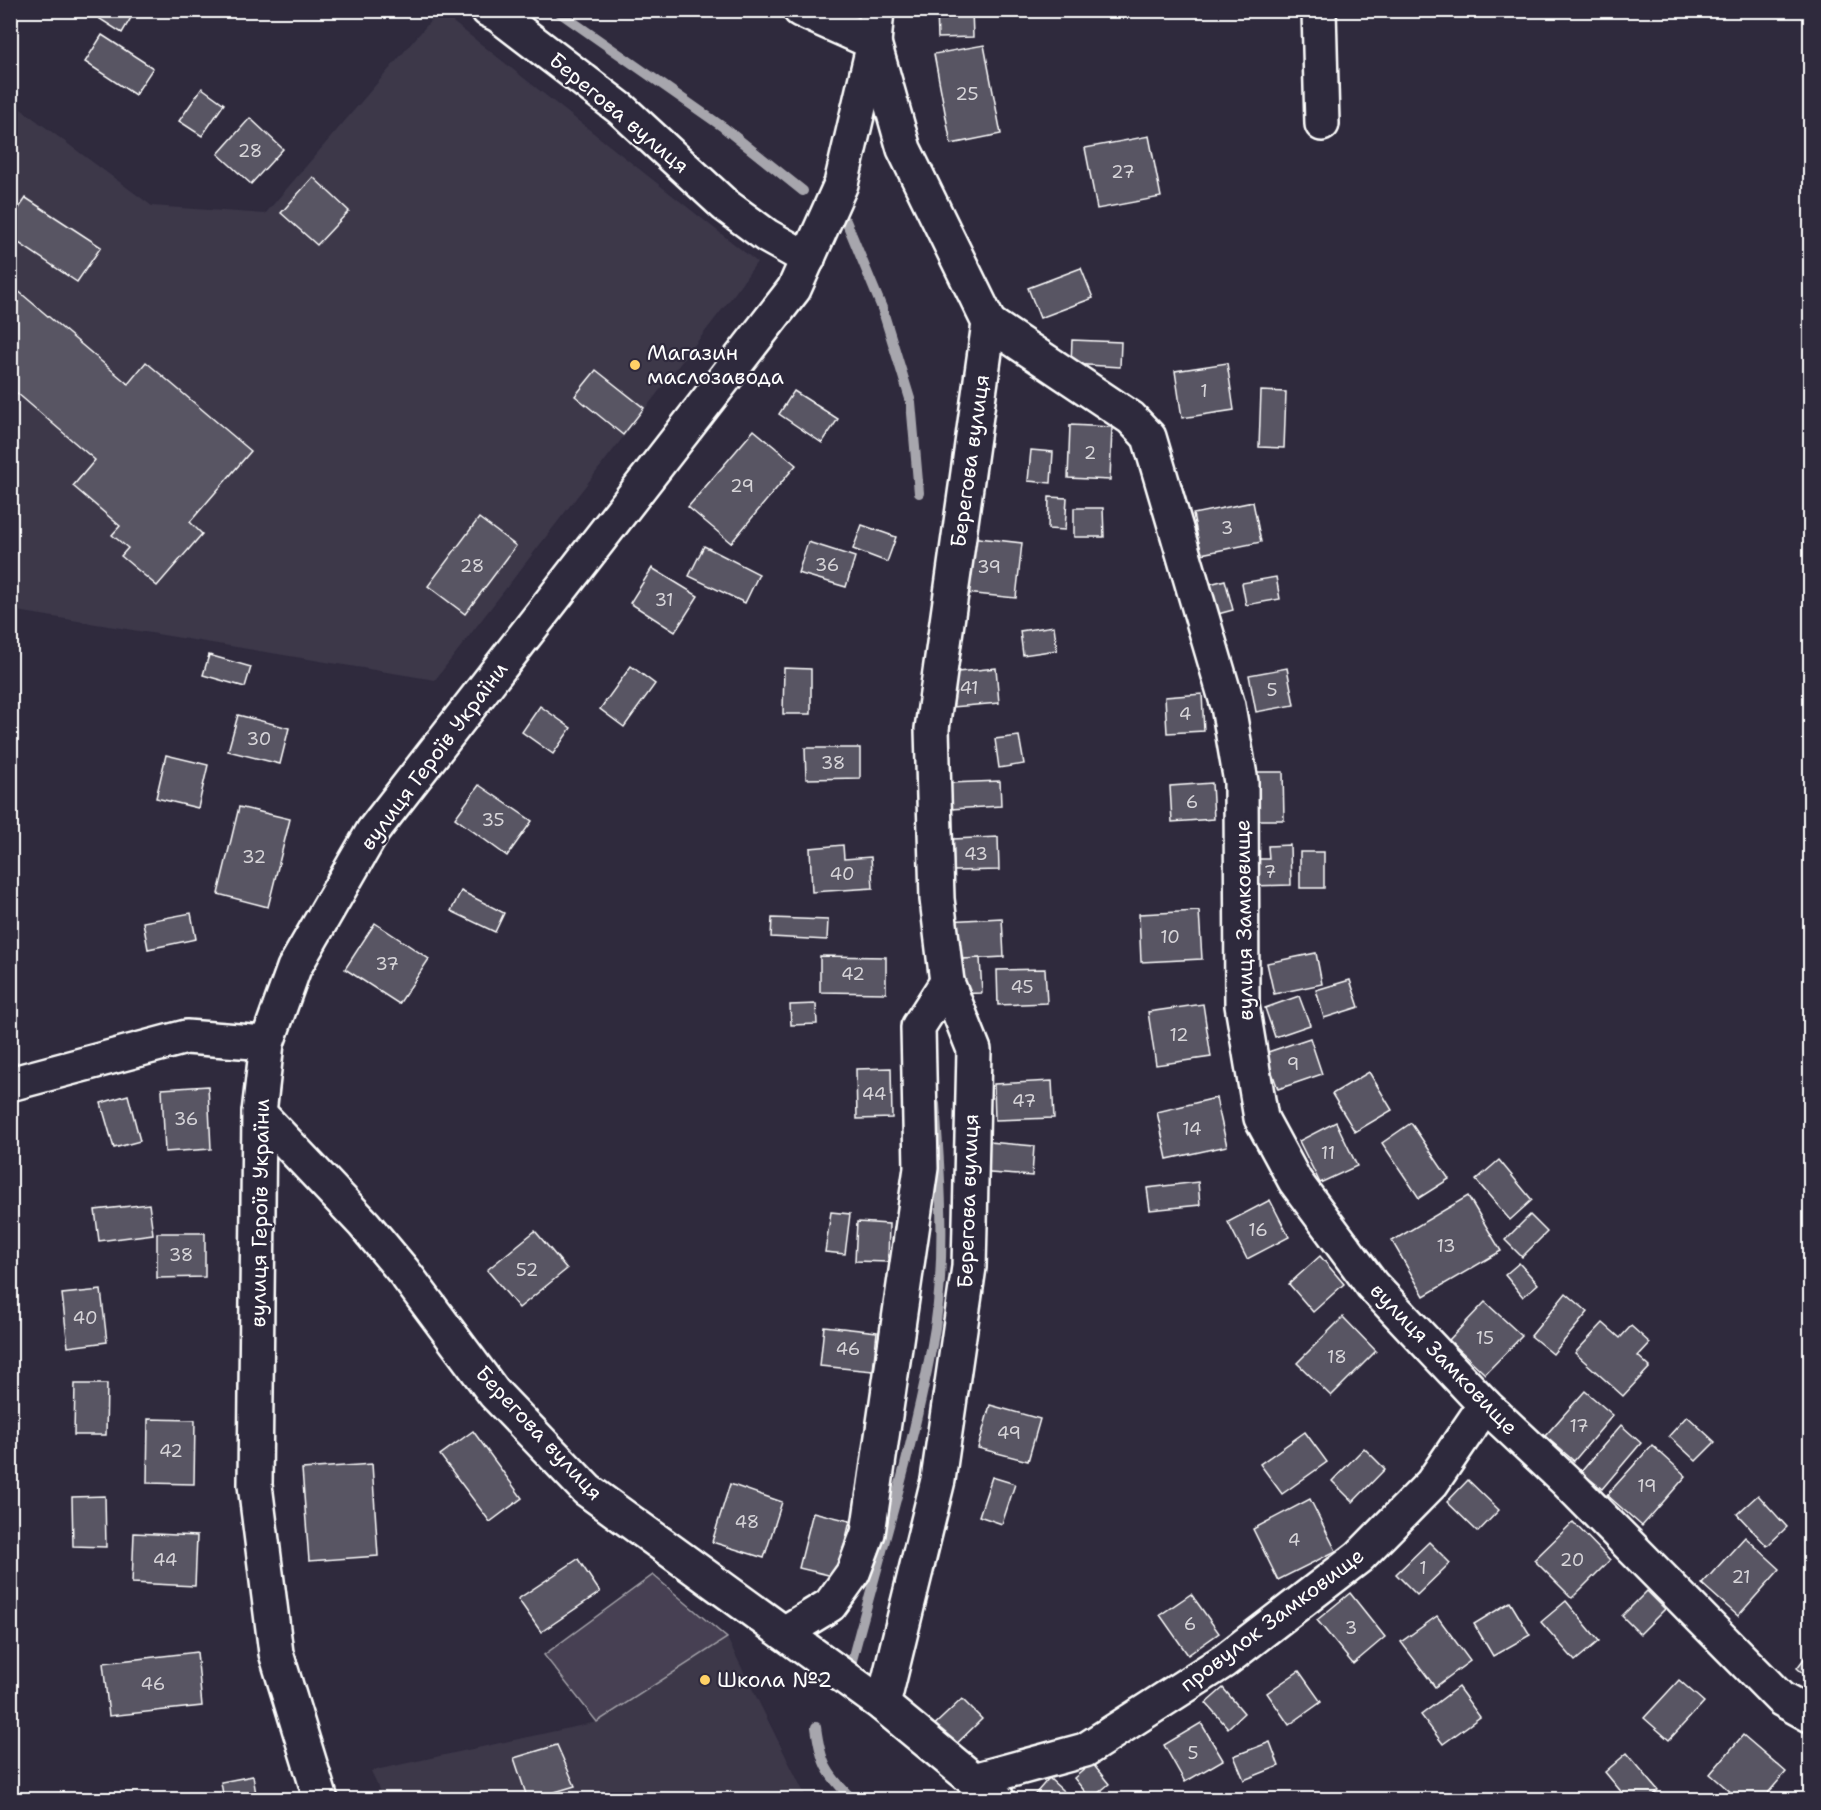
<svg xmlns="http://www.w3.org/2000/svg" width="1821" height="1810" viewBox="0 0 1821 1810" font-family="'Shantell Sans',sans-serif">
  <rect width="100%" height="100%" fill="#2f2a3d"/>
  <filter id="ink" filterUnits="userSpaceOnUse"><feTurbulence type="fractalNoise" baseFrequency=".0167" numOctaves="2"/><feDisplacementMap in="SourceGraphic" scale="12" xChannelSelector="R" yChannelSelector="G"/><feConvolveMatrix kernelMatrix="1 2 1 2 8 2 1 2 1" color-interpolation-filters="sRGB"/></filter>
  <g filter="url(#ink)">
    <g fill="#3c3749">
      <path d="M439,11L757,262L735,293L435,680L11,610L10,101L152,206L265,214Z"/>
      <path d="M727,1638L807,1799H383L371,1771L597,1722Z"/>
    </g>
    <path fill="#464152" stroke="#a2a0a8" stroke-width="1.5" d="M653,1575L727,1638L597,1722L544,1655Z"/>
    <g fill="none" stroke-linecap="round" stroke-linejoin="round">
      <g stroke="#a7a6ad" stroke-width="10">
        <path d="M556,10L723,127L803,191"/>
        <path d="M846,221L882,308L911,402L919,493"/>
        <path d="M851,1664C879,1558 912,1453 932,1345C947,1268 941,1182 935,1104"/>
        <path d="M816,1727C821,1764 826,1773 853,1800"/>
      </g>
    </g>
    <g fill="#595564" stroke="#fff" stroke-width="1.5">
      <path d="M86,10H135V11L122,33Z"/>
      <path d="M937,10H972L973,37L938,38Z"/>
      <path d="M102,35L153,68L135,95L85,62Z"/>
      <path d="M984,45L1001,134L951,144L934,54Z"/>
      <path d="M202,88L224,104L202,136L179,121Z"/>
      <path d="M250,118L283,149L251,184L218,154Z"/>
      <path d="M1149,136L1161,197L1097,209L1085,148Z"/>
      <path d="M313,177L349,211L317,245L281,213Z"/>
      <path d="M26,198L101,247L77,282L10,237V221Z"/>
      <path d="M1081,268L1093,298L1040,318L1028,288Z"/>
      <path d="M10,284L128,384L146,362L251,451L190,522L202,534L157,586L121,556L128,548L112,535L120,526L73,486L95,460L10,387Z"/>
      <path d="M1072,340L1121,342L1120,367L1071,364Z"/>
      <path d="M1227,363L1234,410L1182,418L1175,371Z"/>
      <path d="M596,370L644,408L623,435L575,396Z"/>
      <path d="M794,391L838,419L822,443L779,414Z"/>
      <path d="M1261,391L1286,392L1284,448L1259,447Z"/>
      <path d="M1070,425L1112,427L1110,480L1068,478Z"/>
      <path d="M754,430L796,465L731,543L688,507Z"/>
      <path d="M1031,450L1053,452L1051,483L1028,481Z"/>
      <path d="M1049,497L1067,498L1065,530L1048,529Z"/>
      <path d="M1253,502L1261,542L1201,554L1193,514Z"/>
      <path d="M1074,508H1103L1104,537H1074Z"/>
      <path d="M479,518L516,546L465,614L428,586Z"/>
      <path d="M862,525L896,537L887,562L853,549Z"/>
      <path d="M961,536L1022,543L1016,598L955,592Z"/>
      <path d="M808,542L855,557L846,587L798,573Z"/>
      <path d="M704,546L759,574L745,603L689,576Z"/>
      <path d="M652,568L698,596L675,632L630,603Z"/>
      <path d="M1276,577L1280,599L1246,605L1242,583Z"/>
      <path d="M1225,580L1233,610L1214,615L1206,585Z"/>
      <path d="M1054,626L1057,650L1023,655L1020,631Z"/>
      <path d="M209,655L251,667L245,687L203,675Z"/>
      <path d="M631,666L655,684L624,727L600,709Z"/>
      <path d="M784,668L811,669V714H783Z"/>
      <path d="M996,668L999,703L941,708L938,674Z"/>
      <path d="M1287,668L1294,705L1256,712L1249,675Z"/>
      <path d="M1202,694L1204,731L1167,733L1165,697Z"/>
      <path d="M540,706L571,728L553,754L522,732Z"/>
      <path d="M238,715L289,728L280,764L228,751Z"/>
      <path d="M1019,736L1024,764L999,768L995,739Z"/>
      <path d="M805,748H860V778L806,779Z"/>
      <path d="M166,755L208,765L198,808L156,798Z"/>
      <path d="M1254,772H1283L1284,820H1254Z"/>
      <path d="M1000,781L1001,806L950,809L949,783Z"/>
      <path d="M1212,783L1214,819L1172,822L1170,786Z"/>
      <path d="M479,785L532,821L507,856L455,818Z"/>
      <path d="M239,807L290,819L268,907L218,894Z"/>
      <path d="M998,837L999,870L954,871L953,839Z"/>
      <path d="M843,845L844,859L871,857L873,888L812,892L810,848Z"/>
      <path d="M1290,845L1291,885L1250,886L1249,859H1269L1268,846Z"/>
      <rect x="1300" y="852" width="24" height="36"/>
      <path d="M461,891L504,913L495,932L451,911Z"/>
      <path d="M1199,911L1202,959L1141,962L1139,914Z"/>
      <path d="M191,913L196,939L148,949L143,922Z"/>
      <path d="M772,918L828,920L827,940L771,937Z"/>
      <path d="M1002,918L1004,957L948,960L946,921Z"/>
      <path d="M375,923L429,959L399,1004L345,969Z"/>
      <path d="M1316,953L1322,984L1274,994L1267,963Z"/>
      <path d="M820,956L886,957V993L820,992Z"/>
      <path d="M980,958L982,993L950,994L948,960Z"/>
      <path d="M1045,969L1047,1003L998,1005L997,970Z"/>
      <path d="M1350,980L1359,1007L1324,1018L1316,990Z"/>
      <path d="M1299,996L1310,1025L1275,1037L1265,1008Z"/>
      <path d="M816,1004L817,1024L791,1025L790,1005Z"/>
      <path d="M1203,1004L1211,1057L1156,1065L1148,1012Z"/>
      <path d="M1310,1038L1322,1074L1278,1089L1265,1053Z"/>
      <path d="M891,1068L892,1118L857,1119L856,1069Z"/>
      <path d="M1369,1072L1392,1110L1355,1132L1332,1094Z"/>
      <path d="M1052,1081L1054,1118L995,1120L994,1084Z"/>
      <path d="M208,1086L211,1149L165,1152L162,1089Z"/>
      <path d="M128,1095L140,1141L114,1148L101,1103Z"/>
      <path d="M1216,1098L1227,1146L1167,1159L1157,1112Z"/>
      <path d="M1336,1122L1357,1166L1320,1183L1299,1141Z"/>
      <path d="M1411,1123L1449,1179L1419,1198L1382,1143Z"/>
      <path d="M978,1141L1034,1146L1032,1176L976,1172Z"/>
      <path d="M1499,1160L1532,1200L1510,1220L1476,1180Z"/>
      <path d="M1198,1182L1200,1205L1150,1210L1147,1188Z"/>
      <path d="M1468,1196L1501,1251L1424,1296L1392,1241Z"/>
      <path d="M1270,1200L1289,1237L1247,1259L1228,1222Z"/>
      <path d="M149,1204L153,1234L99,1241L95,1210Z"/>
      <path d="M831,1212L850,1214L845,1254L825,1252Z"/>
      <path d="M1530,1215L1547,1232L1522,1257L1505,1240Z"/>
      <path d="M857,1222L889,1224L888,1262L855,1261Z"/>
      <path d="M535,1231L567,1269L519,1308L487,1270Z"/>
      <path d="M157,1233H205V1277L157,1278Z"/>
      <path d="M1320,1256L1344,1284L1313,1312L1289,1284Z"/>
      <path d="M1519,1263L1538,1284L1523,1297L1505,1275Z"/>
      <path d="M101,1290L107,1342L68,1347L62,1294Z"/>
      <path d="M1566,1293L1588,1312L1553,1354L1531,1336Z"/>
      <path d="M1485,1302L1522,1336L1485,1374L1449,1340Z"/>
      <path d="M1343,1317L1376,1351L1331,1396L1297,1363Z"/>
      <path d="M1603,1323L1620,1338L1631,1326L1650,1343L1638,1356L1650,1367L1623,1396L1575,1353Z"/>
      <path d="M824,1326L877,1332L873,1371L820,1366Z"/>
      <path d="M75,1384H107L106,1435H74Z"/>
      <path d="M1585,1391L1613,1415L1574,1461L1545,1436Z"/>
      <path d="M990,1405L1040,1419L1028,1461L978,1448Z"/>
      <path d="M1687,1416L1715,1442L1696,1461L1669,1436Z"/>
      <path d="M148,1419L195,1420L194,1484L147,1483Z"/>
      <path d="M1621,1425L1641,1443L1602,1489L1581,1472Z"/>
      <path d="M473,1431L522,1498L490,1522L440,1455Z"/>
      <path d="M1305,1432L1327,1462L1282,1494L1260,1464Z"/>
      <path d="M1652,1445L1686,1476L1642,1526L1607,1495Z"/>
      <path d="M1364,1448L1385,1469L1353,1502L1332,1481Z"/>
      <path d="M372,1464L378,1556L309,1561L302,1469Z"/>
      <path d="M992,1477L1015,1484L1002,1524L979,1516Z"/>
      <path d="M1468,1480L1499,1510L1478,1532L1447,1502Z"/>
      <path d="M730,1484L782,1502L764,1558L712,1542Z"/>
      <path d="M1758,1495L1787,1527L1767,1546L1737,1514Z"/>
      <path d="M105,1496L106,1547L73,1546L72,1497Z"/>
      <path d="M1310,1499L1336,1551L1278,1580L1253,1529Z"/>
      <path d="M813,1512L850,1521L837,1577L799,1568Z"/>
      <path d="M1573,1522L1610,1560L1572,1598L1534,1560Z"/>
      <path d="M134,1533L197,1536L195,1586L132,1583Z"/>
      <path d="M1745,1537L1780,1569L1738,1616L1702,1584Z"/>
      <path d="M1429,1542L1450,1563L1417,1595L1396,1574Z"/>
      <path d="M578,1559L600,1592L541,1632L518,1599Z"/>
      <path d="M1647,1591L1665,1609L1640,1634L1622,1616Z"/>
      <path d="M1350,1593L1385,1637L1353,1664L1317,1620Z"/>
      <path d="M1191,1594L1219,1633L1188,1655L1160,1615Z"/>
      <path d="M1566,1601L1599,1641L1575,1661L1541,1622Z"/>
      <path d="M1510,1602L1530,1635L1493,1656L1474,1624Z"/>
      <path d="M1437,1616L1470,1661L1435,1687L1401,1642Z"/>
      <path d="M1810,1651V1680L1797,1668Z"/>
      <path d="M197,1652L202,1706L109,1716L103,1663Z"/>
      <path d="M1299,1671L1321,1702L1289,1725L1267,1693Z"/>
      <path d="M1679,1680L1704,1702L1669,1740L1644,1718Z"/>
      <path d="M1458,1687L1480,1717L1443,1744L1421,1715Z"/>
      <path d="M1223,1688L1244,1713L1228,1728L1206,1703Z"/>
      <path d="M962,1699L982,1719L947,1753L927,1732Z"/>
      <path d="M1201,1723L1223,1760L1185,1782L1164,1745Z"/>
      <path d="M1743,1735L1786,1772L1762,1800H1740L1710,1774Z"/>
      <path d="M1270,1742L1279,1766L1244,1780L1234,1756Z"/>
      <path d="M557,1745L575,1786L528,1800L514,1758Z"/>
      <path d="M1627,1753L1658,1790L1647,1800H1628L1605,1772Z"/>
      <path d="M1092,1763L1109,1784L1091,1799L1074,1778Z"/>
      <path d="M253,1776L257,1800H224L221,1782Z"/>
      <path d="M1049,1778L1073,1800H1030Z"/>
    </g>
    <g fill="none" stroke-linecap="round" stroke-linejoin="round">
      <defs>
        <g id="minor">
          <path d="M488,10L498,15L621,109L725,205L767,236L808,259"/>
          <path d="M800,10L874,43L904,149L989,323L932,729L937,899L947,982L974,1050L969,1267L938,1480L883,1705L998,1800"/>
          <path d="M1319,10L1322,124"/>
          <path d="M989,323L1131,418L1149,437L1228,706L1241,782L1242,1005L1261,1118L1295,1181L1372,1285L1485,1405L1565,1480L1781,1699L1810,1715"/>
          <path d="M10,1084L186,1037L267,1043"/>
          <path d="M259,1113L364,1224L404,1272L494,1393L587,1490L883,1705"/>
          <path d="M784,1633L830,1605L853,1573L868,1533L921,1168L918,1027L947,982"/>
          <path d="M974,1780L1085,1750L1224,1661L1359,1557L1432,1483L1485,1405"/>
        </g>
        <path id="secondary" d="M321,1800L276,1653L255,1485L259,1113L267,1043L294,968L373,831L794,289L841,184L874,43L877,10"/>
      </defs>
      <use href="#minor" stroke="#fff" stroke-width="38"/>
      <use href="#secondary" stroke="#fff" stroke-width="38"/>
      <use href="#minor" stroke="#2f2a3d" stroke-width="33"/>
      <use href="#secondary" stroke="#2f2a3d" stroke-width="33"/>
    </g>
  </g>
  <g fill="#ffd166" stroke="#2f2a3d" stroke-width="2">
    <circle cx="635" cy="365" r="6"/>
    <circle cx="705" cy="1680" r="6"/>
  </g>
  <g text-anchor="middle" stroke-width="4.5" stroke-linejoin="round" paint-order="stroke">
    <g font-size="18" fill="#d6d4d8">
      <text x="967" y="100">25</text>
      <text x="250" y="157">28</text>
      <text x="1123" y="178">27</text>
      <text x="1204" y="397">1</text>
      <text x="1090" y="459">2</text>
      <text x="742" y="492">29</text>
      <text x="1227" y="534">3</text>
      <text x="827" y="571">36</text>
      <text x="472" y="572">28</text>
      <text x="989" y="573">39</text>
      <text x="664" y="606">31</text>
      <text x="969" y="694">41</text>
      <text x="1272" y="696">5</text>
      <text x="1185" y="720">4</text>
      <text x="259" y="745">30</text>
      <text x="833" y="769">38</text>
      <text x="1192" y="808">6</text>
      <text x="493" y="826">35</text>
      <text x="976" y="860">43</text>
      <text x="254" y="863">32</text>
      <text x="1270" y="878">7</text>
      <text x="842" y="880">40</text>
      <text x="1170" y="943">10</text>
      <text x="387" y="970">37</text>
      <text x="853" y="980">42</text>
      <text x="1022" y="993">45</text>
      <text x="1179" y="1041">12</text>
      <text x="1293" y="1070">9</text>
      <text x="874" y="1100">44</text>
      <text x="1024" y="1107">47</text>
      <text x="186" y="1125">36</text>
      <text x="1192" y="1135">14</text>
      <text x="1328" y="1159">11</text>
      <text x="1258" y="1236">16</text>
      <text x="1446" y="1252">13</text>
      <text x="181" y="1261">38</text>
      <text x="527" y="1276">52</text>
      <text x="85" y="1324">40</text>
      <text x="1485" y="1344">15</text>
      <text x="848" y="1355">46</text>
      <text x="1337" y="1363">18</text>
      <text x="1579" y="1432">17</text>
      <text x="1009" y="1439">49</text>
      <text x="171" y="1457">42</text>
      <text x="1647" y="1492">19</text>
      <text x="747" y="1528">48</text>
      <text x="1294" y="1546">4</text>
      <text x="165" y="1566">44</text>
      <text x="1572" y="1566">20</text>
      <text x="1423" y="1574">1</text>
      <text x="1741" y="1583">21</text>
      <text x="1190" y="1630">6</text>
      <text x="1351" y="1634">3</text>
      <text x="153" y="1690">46</text>
      <text x="1193" y="1759">5</text>
    </g>
    <g font-size="21" fill="#fff" stroke="#2f2a3d">
      <text transform="translate(619 113) rotate(40)" y="7">Берегова вулиця</text>
      <text transform="translate(970 461) rotate(-82)" y="7">Берегова вулиця</text>
      <text transform="translate(434 756) rotate(-53)" y="7">вулиця Героїв України</text>
      <text transform="translate(1244 920) rotate(-91)" y="7">вулиця Замковище</text>
      <text transform="translate(968 1201) rotate(-88)" y="7">Берегова вулиця</text>
      <text transform="translate(260 1213) rotate(-89)" y="7">вулиця Героїв України</text>
      <text transform="translate(1444 1359) rotate(46)" y="7">вулиця Замковище</text>
      <text transform="translate(539 1433) rotate(47)" y="7">Берегова вулиця</text>
      <text transform="translate(1272 1620) rotate(-37)" y="7">провулок Замковище</text>
    </g>
    <g font-size="21" fill="#fff" stroke="#2f2a3d" text-anchor="start">
      <text x="647" y="360">Магазин<tspan x="647" dy="24">маслозавода</tspan></text>
      <text x="717" y="1687">Школа №2</text>
    </g>
  </g>
  <rect width="1821" height="1810" fill="none" stroke="#2f2a3d" stroke-width="36"/>
  <rect x="18" y="18" width="1785" height="1774" fill="none" stroke="#fff" stroke-width="2" filter="url(#ink)"/>
</svg>
